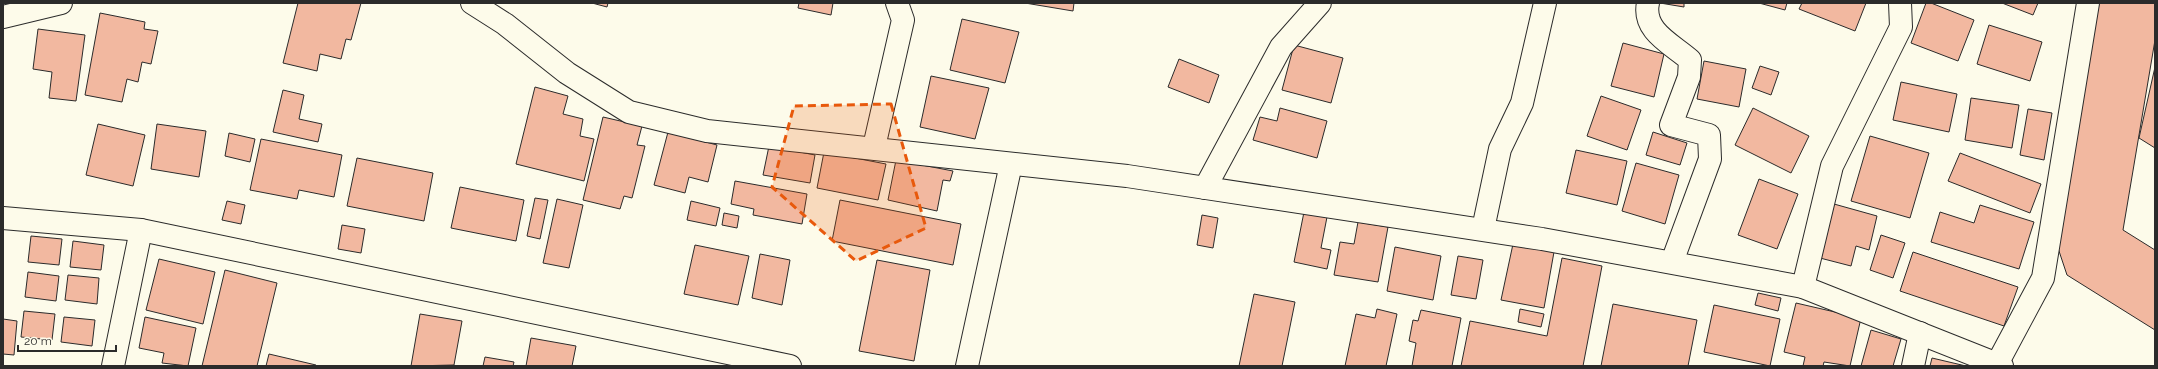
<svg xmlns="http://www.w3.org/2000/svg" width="2158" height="369" viewBox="0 0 2158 369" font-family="Raleway,sans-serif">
  <rect width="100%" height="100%" fill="#fdfbea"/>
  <g fill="#f2b8a0" stroke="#2b2b2b">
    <path d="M298,3H361L351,40L346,39L341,59L320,54L317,71L283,63Z"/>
    <path d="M592,3H608L607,7Z"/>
    <path d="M799,3H833L831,15L798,8Z"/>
    <path d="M1025,3H1074L1073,11Z"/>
    <path d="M1660,3H1684V7Z"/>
    <path d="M1759,3H1787L1785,10Z"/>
    <path d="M1802,3H1866L1855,31L1799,9Z"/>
    <path d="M1926,3H1931L1974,20L1958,61L1911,43Z"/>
    <path d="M2002,3H2038L2033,15Z"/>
    <path d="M2089,3H2155V40L2123,230L2155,250V330L2067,275L2053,233Z"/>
    <path d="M100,13L145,22L144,29L158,31L151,64L142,62L138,82L127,79L122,102L85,95Z"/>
    <path d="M962,19L1019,32L1005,83L950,70Z"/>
    <path d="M1989,25L2042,42L2030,81L1977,64Z"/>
    <path d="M38,29L85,35L76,101L49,98L52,72L33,69Z"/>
    <path d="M1623,43L1664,54L1654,97L1611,86Z"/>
    <path d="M1294,45L1343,58L1331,103L1282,90Z"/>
    <path d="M1179,59L1219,75L1209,103L1168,87Z"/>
    <path d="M1704,61L1746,69L1739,107L1697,99Z"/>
    <path d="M1760,66L1779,72L1771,95L1752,88Z"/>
    <path d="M2155,67V148L2139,138Z"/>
    <path d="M931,76L989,88L975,139L920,127Z"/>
    <path d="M1901,82L1957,94L1949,132L1893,120Z"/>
    <path d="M535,87L568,96L563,114L583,119L580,136L594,139L584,181L516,164Z"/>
    <path d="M283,90L304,95L299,119L322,124L318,142L273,132Z"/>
    <path d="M1601,96L1641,110L1627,150L1587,136Z"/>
    <path d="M1971,98L2019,105L2012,148L1965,140Z"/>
    <path d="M1280,108L1327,121L1317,158L1253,140L1260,117L1277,121Z"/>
    <path d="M1753,108L1809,136L1791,173L1735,145Z"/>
    <path d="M2028,109L2052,113L2044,160L2020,155Z"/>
    <path d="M603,117L642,126L637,145L645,146L632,198L624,196L620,209L583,200Z"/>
    <path d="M98,124L145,135L133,186L86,175Z"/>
    <path d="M157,124L206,131L199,177L151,169Z"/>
    <path d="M668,132L717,145L708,182L689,177L685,193L654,185Z"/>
    <path d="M1653,132L1687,143L1680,165L1646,155Z"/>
    <path d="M229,133L255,139L250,162L225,156Z"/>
    <path d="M1870,136L1929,153L1910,218L1851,201Z"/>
    <path d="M261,139L342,155L334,197L299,190L297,199L250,190Z"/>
    <path d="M769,146L815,155L810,183L763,175Z"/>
    <path d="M1576,150L1627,161L1617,205L1566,193Z"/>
    <path d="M824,152L886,164L878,200L817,188Z"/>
    <path d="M1960,153L2041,184L2030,213L1948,181Z"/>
    <path d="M357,158L433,173L424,221L347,206Z"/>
    <path d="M896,160L953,171L950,181L943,180L937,211L888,200Z"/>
    <path d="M1636,163L1679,175L1665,224L1622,211Z"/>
    <path d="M1759,179L1798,194L1777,249L1738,235Z"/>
    <path d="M735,181L807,194L802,224L753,215L754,209L731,204Z"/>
    <path d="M460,187L524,200L516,241L451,228Z"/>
    <path d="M535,198L548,200L540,239L527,236Z"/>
    <path d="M557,199L583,205L569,268L543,263Z"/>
    <path d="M840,200L961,224L953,265L832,241Z"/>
    <path d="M227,201L245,205L241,224L222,220Z"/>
    <path d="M691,201L720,208L716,226L687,220Z"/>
    <path d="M1834,204L1877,216L1869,250L1856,246L1851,266L1820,258Z"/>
    <path d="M1980,205L2034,222L2019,269L1931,242L1940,212L1974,223Z"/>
    <path d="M1304,212L1327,217L1321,248L1331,250L1327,269L1294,262Z"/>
    <path d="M724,213L739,216L737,228L722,225Z"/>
    <path d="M1202,215L1218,218L1213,248L1197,245Z"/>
    <path d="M1358,222L1388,227L1378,282L1334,275L1340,242L1354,244Z"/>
    <path d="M342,225L365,229L361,253L338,249Z"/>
    <path d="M1881,235L1905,243L1893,278L1870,270Z"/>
    <path d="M31,236L62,239L59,265L28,262Z"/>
    <path d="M73,241L104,245L101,270L70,267Z"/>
    <path d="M1513,244L1554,252L1544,308L1501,300Z"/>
    <path d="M695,245L749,256L738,305L684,294Z"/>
    <path d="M1395,247L1441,256L1433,300L1387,291Z"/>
    <path d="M1913,252L2018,287L2004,326L1900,291Z"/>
    <path d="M760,254L790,260L782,305L752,298Z"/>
    <path d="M1458,256L1483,260L1476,299L1451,295Z"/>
    <path d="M1562,258L1602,266L1583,366H1461L1470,321L1547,336Z"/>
    <path d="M159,259L215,272L203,324L146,310Z"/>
    <path d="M877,260L930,270L914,361L859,351Z"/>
    <path d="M225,270L277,283L257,366H202Z"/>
    <path d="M28,272L59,276L56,301L25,297Z"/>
    <path d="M68,275L99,278L97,304L65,300Z"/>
    <path d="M1758,293L1781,298L1778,311L1755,305Z"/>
    <path d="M1254,294L1295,302L1282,366H1239Z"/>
    <path d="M1796,303L1861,318L1850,366L1824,362L1823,366H1803L1805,357L1784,352Z"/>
    <path d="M1613,304L1697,320L1688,366H1601Z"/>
    <path d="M1714,305L1780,319L1770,366L1704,352Z"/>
    <path d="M1377,309L1397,314L1386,366H1345L1356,314L1375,318Z"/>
    <path d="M1520,309L1544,314L1541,327L1518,322Z"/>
    <path d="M1421,310L1461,318L1452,366H1412L1416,343L1409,341L1413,320L1418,321Z"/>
    <path d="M24,311L55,314L52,340L21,337Z"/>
    <path d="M420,314L462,321L454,365L411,366Z"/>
    <path d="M64,317L95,320L92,346L61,342Z"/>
    <path d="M145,317L196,328L188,366L162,363L164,353L139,348Z"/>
    <path d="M3,319L17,321L14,355L3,354Z"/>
    <path d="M1871,330L1901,339L1893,366H1861Z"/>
    <path d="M531,338L576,346L572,366H526Z"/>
    <path d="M269,354L316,365V366H266Z"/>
    <path d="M485,357L514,362L513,366H483Z"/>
    <path d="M1932,358L1966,366H1930Z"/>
  </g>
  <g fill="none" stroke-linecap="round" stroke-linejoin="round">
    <defs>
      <g id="minor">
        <path d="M472,3L505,24L567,73L629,112L707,131L1127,176L1542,239L1803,287L2002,366"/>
        <path d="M1648,3C1642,31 1672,44 1690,60L1689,77L1671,125L1709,135L1710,159L1672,262"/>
        <path d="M3,17L61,3"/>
        <path d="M874,147L903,20L897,3"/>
        <path d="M1205,188L1281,47L1320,3"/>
        <path d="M3,218L141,230L790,366"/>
        <path d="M1483,229L1500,149L1522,103L1545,3"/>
        <path d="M1803,287L1832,166L1901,27L1900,3"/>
        <path d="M1997,364L2043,278L2088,3"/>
        <path d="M113,366L141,230"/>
        <path d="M967,366L1011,164"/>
        <path d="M1913,366L1920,333"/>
      </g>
    </defs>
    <use href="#minor" stroke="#2b2b2b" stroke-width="24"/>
    <use href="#minor" stroke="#fdfbea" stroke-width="22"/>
  </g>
  <path fill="#e8590c" fill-opacity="0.2" stroke="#e8590c" stroke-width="3" stroke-dasharray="8 5" stroke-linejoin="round" d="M891,104L926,228L856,261L772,187L794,106Z"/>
  <rect width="2158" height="369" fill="none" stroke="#2b2b2b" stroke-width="8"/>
  <path d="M18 345v6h98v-6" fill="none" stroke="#2b2b2b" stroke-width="2"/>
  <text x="24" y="345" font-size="12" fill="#2b2b2b" stroke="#fdfbea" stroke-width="3" paint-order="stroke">20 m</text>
</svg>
